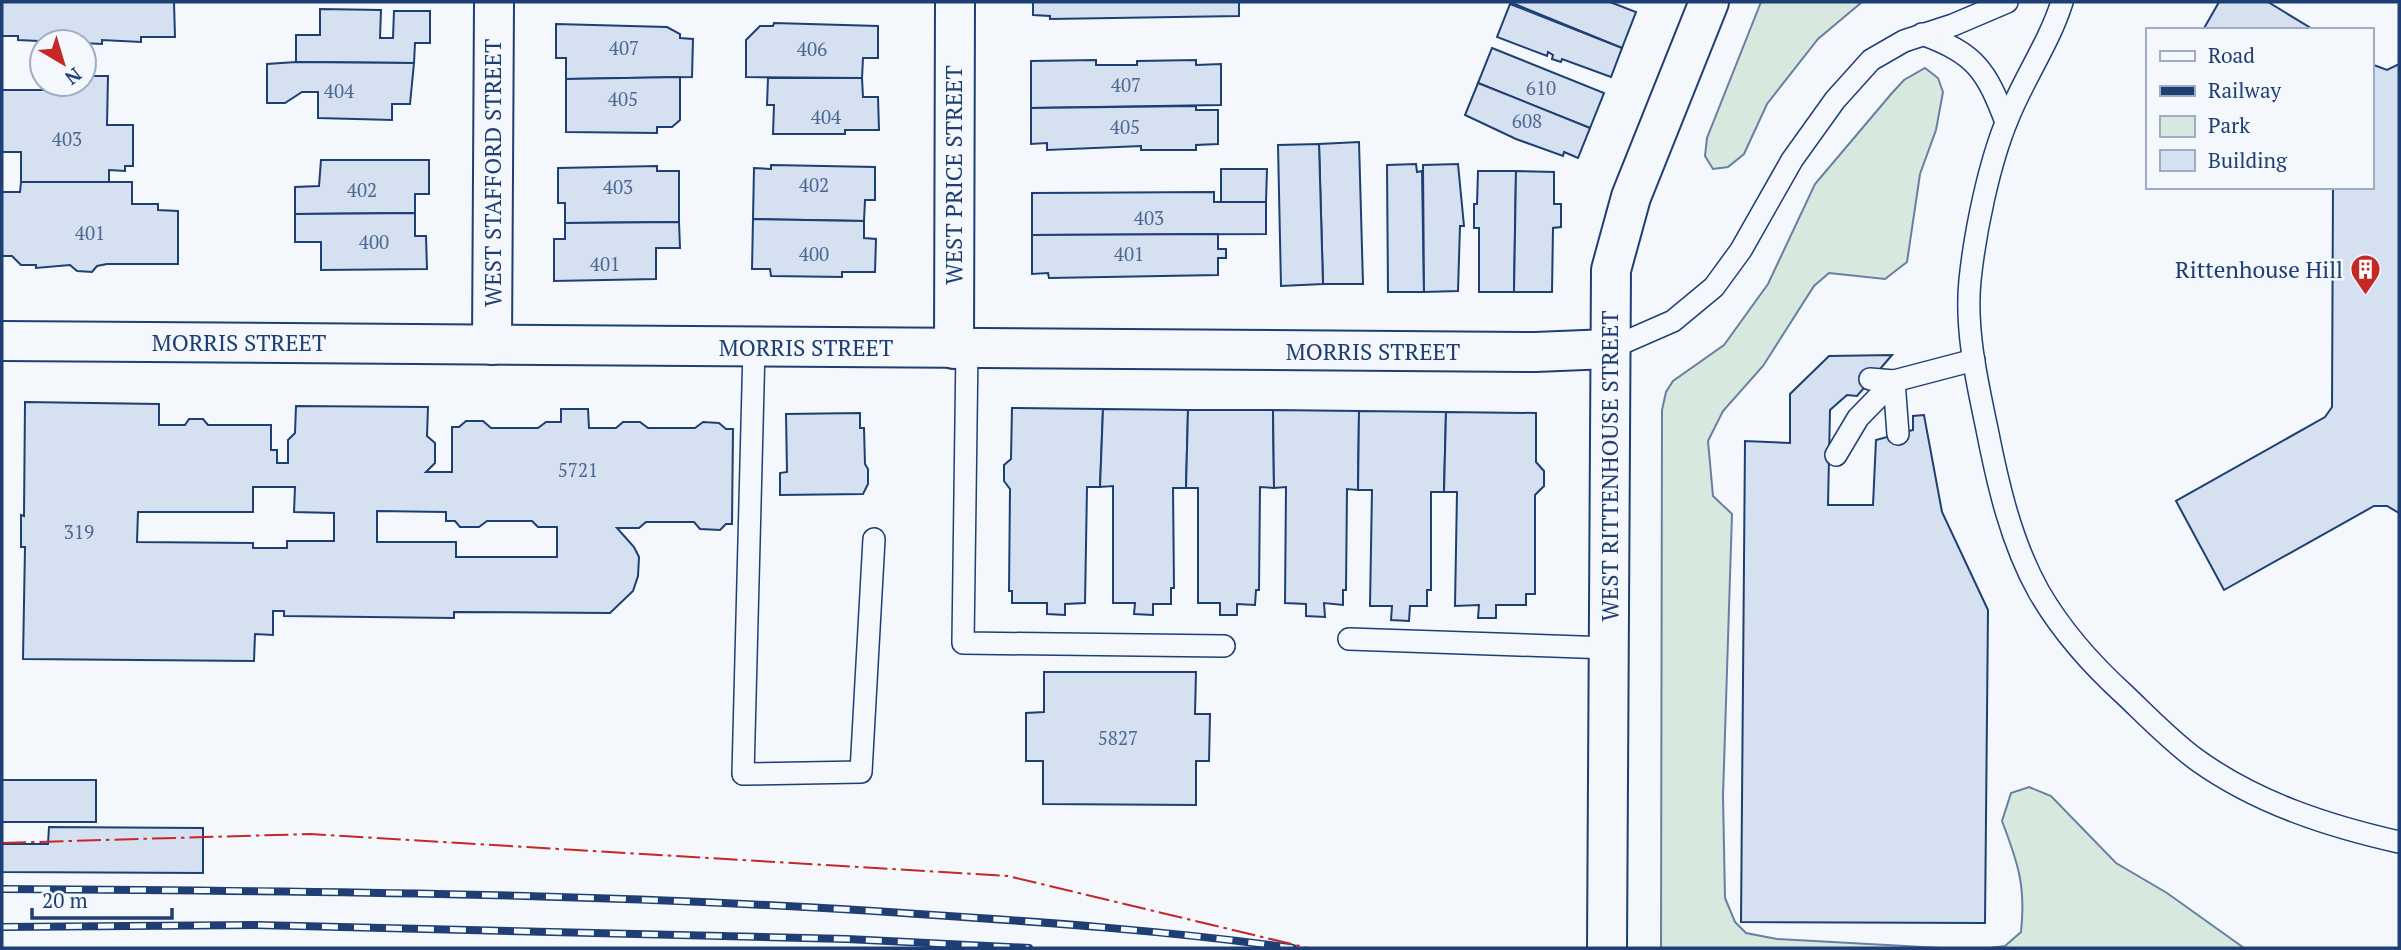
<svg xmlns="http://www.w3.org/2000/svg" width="2401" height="950" viewBox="0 0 2401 950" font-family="'PT Serif',serif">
  <rect width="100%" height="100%" fill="#f4f7fb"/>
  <g fill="#d7e8df" stroke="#687fa3" stroke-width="2">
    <path d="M1761,2H1862L1818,39L1767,104L1744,154L1728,167L1713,169L1705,156L1707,138Z"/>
    <path d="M1925,68L1938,78L1943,92L1936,130L1920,174L1907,262L1885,279L1829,273L1814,286L1763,366L1723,411L1708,441L1713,496L1732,514L1723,796L1725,898L1735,922L1746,933L1777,939L1941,948H1661L1662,410L1666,392L1673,381L1724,345L1768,284L1815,184L1892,93L1904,80Z"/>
    <path d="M2029,787L2051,796L2116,863L2167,893L2244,948H1990L2005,946L2021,932C2026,886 2018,863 2002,821L2011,793Z"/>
  </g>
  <g fill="#d5e0f0" stroke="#1d3f73" stroke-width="2" fill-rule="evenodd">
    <path d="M2,2H174L175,37H141V42L102,40V44L18,40V36H2Z"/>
    <path d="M1033,2H1239V16L1050,19V16L1033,15Z"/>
    <path d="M1510,2H1610L1636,12L1622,48Z"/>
    <path d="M2219,2H2268L2314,30H2203Z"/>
    <path d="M1510,4L1622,48L1611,77L1562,59L1561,62L1552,59L1553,55L1548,52L1547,56L1497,37Z"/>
    <path d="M320,9L381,10L380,38H393L394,11H430V43H415L414,63L296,62V35H320Z"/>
    <path d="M774,23L878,26V58H863L862,78L746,77V40L760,26H773Z"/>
    <path d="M556,24L667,27L680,34V38L693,39L692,77L566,79V58H556Z"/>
    <path d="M1492,48L1604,93L1590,128L1478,83Z"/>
    <path d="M1096,60V65H1137V61L1196,60V65L1221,64V105L1031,108V61Z"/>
    <path d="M296,62L414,63L410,104H392V120L318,118V92H302L285,103H267V64Z"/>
    <path d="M2371,64L2387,70L2399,64V513L2387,506H2374L2224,590L2176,501L2325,417L2332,407L2333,187H2371Z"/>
    <path d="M84,76H108L107,125H133V166H125V171L109,170V182H21V152H2V90H62V84H84Z"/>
    <path d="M680,77V120L672,127H657V133L566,132V79Z"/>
    <path d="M768,78H862L863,97H878L879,130H845V134H773L774,105H767Z"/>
    <path d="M1478,83L1590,128L1578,158L1564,152L1563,156L1516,139L1465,115Z"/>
    <path d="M1196,106V110H1218V144L1196,145V150H1141V146L1047,150V143L1031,144V108Z"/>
    <path d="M1359,142L1363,284H1323L1319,144Z"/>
    <path d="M1319,144L1323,284L1281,286L1278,145Z"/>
    <path d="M321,160H429V194H415V213L295,214V187L319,186Z"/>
    <path d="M1416,164L1417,172L1422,171L1424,292H1388L1387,165Z"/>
    <path d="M1458,164L1464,226H1460L1458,291L1424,292L1423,165Z"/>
    <path d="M771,165L875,167V200H865L864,221L753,219L754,168L771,169Z"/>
    <path d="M657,166V171H679V222L565,223V203H558V168Z"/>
    <path d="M1221,169H1267L1266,202H1221Z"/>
    <path d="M1478,171H1516L1514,292H1479V228H1474V204H1477Z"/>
    <path d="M1516,171L1554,172V204H1561V227L1553,228L1552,292H1514Z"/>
    <path d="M21,182H132V204H158V210L178,211V264H107L97,266L92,272L77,271L70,265L36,268V265H21L12,256H2V192H20Z"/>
    <path d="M1214,192V202H1266V234L1032,235V193Z"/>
    <path d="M415,213V236H426L427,269L321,270V242H295V214Z"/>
    <path d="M753,219L864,221V238L876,239L875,272H842V277L771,276L770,269H752Z"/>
    <path d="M679,222L680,248H656V279L554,281V239H565V223Z"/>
    <path d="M1218,234V249H1226V258H1218V275L1049,278L1048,273L1032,274V235Z"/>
    <path d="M1892,355L1857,396L1847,395L1830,410L1828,505H1873L1876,440L1913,430V416L1924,415L1942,512L1988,610L1985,923L1741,922L1745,441L1790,443V394L1829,356Z"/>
    <path d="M25,402L159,404V425H185L189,419H203L208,425H271V450H277V463H288V440L295,433L296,406L428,407L427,436L435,443V463L426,472H452V427H459L466,421H483L491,428H538L546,422H561V409H588L589,428H616L623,422H640L648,428H695L703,422L719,423L726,429H733L732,524H726L720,530L700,529L694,522H646L639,528H617L634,547L639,557L638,576L633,591L610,613L454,612V618L284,616V611H273V635L255,634L254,661L23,659L25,547H21V515L24,516ZM253,487H295L294,512L334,513V541H287V548H253V543L137,542L138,512H253ZM377,511L446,512V521H455L460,527H479L487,521H532L538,527H557V557H456V542H377Z"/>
    <path d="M1012,408L1103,409L1100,487H1087L1085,603L1065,604V615L1047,614V603H1012V591H1009L1010,489L1004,481V465L1011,459Z"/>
    <path d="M1103,409L1188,410L1186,488H1173L1174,588H1171V604H1153V615L1134,614L1135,603H1113V486L1100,487Z"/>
    <path d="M1188,410H1273L1274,488L1260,487L1259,590H1256L1255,605L1237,604V615H1220V603H1198V488H1186Z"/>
    <path d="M1273,410L1359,411L1358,490L1347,489L1346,590H1343V605L1324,603L1325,617L1306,616V604L1285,603L1286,487L1274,488Z"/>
    <path d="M1359,411L1446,412L1444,492H1431V590H1427V606H1410L1409,621L1391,620L1392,606H1370L1372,490H1358Z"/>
    <path d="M1446,412L1536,413V462L1544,471V486L1535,495V594H1526V605H1496V618H1478L1479,605L1455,606L1457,492H1444Z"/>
    <path d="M860,413V428H864L865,464L868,469V484L863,494L780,495V473L787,472L786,414Z"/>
    <path d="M1044,672H1196L1195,714H1210L1209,761H1196V805L1043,804V761H1026V713L1044,712Z"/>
    <rect x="2" y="780" width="94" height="42"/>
    <path d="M49,827L203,828V873L2,872V844H48Z"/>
  </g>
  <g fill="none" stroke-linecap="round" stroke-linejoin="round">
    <defs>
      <g id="service">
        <path d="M2062,2C2049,43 2024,78 2008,118C1989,163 1975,232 1970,280C1965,330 1977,381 1987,429C1998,485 2011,542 2039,592C2061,630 2093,666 2125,695C2148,717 2171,741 2197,760C2257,803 2328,826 2399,842"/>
        <path d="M1922,34C1976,54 1986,70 2006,122"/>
        <path d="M754,348L743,774L861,772L874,539"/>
        <path d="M967,349L963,643L1224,646"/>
        <path d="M1609,349L1673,321L1714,287L1741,250L1792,160L1835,100L1871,60L1904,41L1953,25L2007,2"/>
        <path d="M1870,379L1894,381L1898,434"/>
        <path d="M1836,455L1858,418L1894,381L1974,360"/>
        <path d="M1349,639L1609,648"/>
      </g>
      <g id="minor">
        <path d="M2,341L1535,352L1609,349"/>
        <path d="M492,345L494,2"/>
        <path d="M954,349L955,2"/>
      </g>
      <path id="tertiary" d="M1607,948L1611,270L1631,197L1709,2"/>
    </defs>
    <use href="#service" stroke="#1d3f73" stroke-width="24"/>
    <use href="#minor" stroke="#1d3f73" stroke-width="42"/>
    <use href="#tertiary" stroke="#1d3f73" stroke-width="42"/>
    <use href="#service" stroke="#f4f7fb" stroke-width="21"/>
    <use href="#minor" stroke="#f4f7fb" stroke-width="38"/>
    <use href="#tertiary" stroke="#f4f7fb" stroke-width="38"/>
    <defs>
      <g id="rail">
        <path d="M2,889C307,891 613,893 918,914C1043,922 1169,931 1293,948"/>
        <path d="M2,927L256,925L847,939L1029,948"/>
      </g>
    </defs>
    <use href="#rail" stroke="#1d3f73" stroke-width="8"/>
    <use href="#rail" stroke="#f4f7fb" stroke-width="5" stroke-dasharray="16" stroke-linecap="butt"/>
    <path stroke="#c62828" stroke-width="2" stroke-dasharray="24 5 3.5 5" stroke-linecap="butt" d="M2,843L310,834L1008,876L1308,948"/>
  </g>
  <defs>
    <symbol id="building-pin" viewBox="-11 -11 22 30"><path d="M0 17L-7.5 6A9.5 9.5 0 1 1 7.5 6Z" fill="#c62828" stroke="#f4f7fb"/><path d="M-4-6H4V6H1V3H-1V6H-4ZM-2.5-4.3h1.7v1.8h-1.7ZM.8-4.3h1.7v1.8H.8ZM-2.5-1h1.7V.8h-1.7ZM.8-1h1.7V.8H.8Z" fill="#fff"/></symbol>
  </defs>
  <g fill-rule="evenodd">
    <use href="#building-pin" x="2348" y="252" width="35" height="47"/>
  </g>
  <g text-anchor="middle" stroke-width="5" stroke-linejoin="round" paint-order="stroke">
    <g font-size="19" fill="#4b6792">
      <text x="624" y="55">407</text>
      <text x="812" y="56">406</text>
      <text x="1126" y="92">407</text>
      <text x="1541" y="95">610</text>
      <text x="339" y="98">404</text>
      <text x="623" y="106">405</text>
      <text x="826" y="124">404</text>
      <text x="1527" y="128">608</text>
      <text x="1125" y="134">405</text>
      <text x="67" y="146">403</text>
      <text x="814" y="192">402</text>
      <text x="618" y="194">403</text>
      <text x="362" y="197">402</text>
      <text x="1149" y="225">403</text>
      <text x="90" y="240">401</text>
      <text x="374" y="249">400</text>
      <text x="814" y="261">400</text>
      <text x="1129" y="261">401</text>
      <text x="605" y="271">401</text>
      <text x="578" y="477">5721</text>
      <text x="79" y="539">319</text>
      <text x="1118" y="745">5827</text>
    </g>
    <g font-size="23" fill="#1d3f73" stroke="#f4f7fb">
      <text transform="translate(493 173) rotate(-90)" y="8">WEST STAFFORD STREET</text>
      <text transform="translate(954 175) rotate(-90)" y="8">WEST PRICE STREET</text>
      <text x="239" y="351">MORRIS STREET</text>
      <text x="806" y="356">MORRIS STREET</text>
      <text x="1373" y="360">MORRIS STREET</text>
      <text transform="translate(1610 466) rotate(-90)" y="8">WEST RITTENHOUSE STREET</text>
    </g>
    <g font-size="23" fill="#1d3f73" stroke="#f4f7fb" text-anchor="end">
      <text x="2343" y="278">Rittenhouse Hill</text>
    </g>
  </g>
  <rect width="2401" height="950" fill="none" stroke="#1d3f73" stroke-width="7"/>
  <rect x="2146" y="28" width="228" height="161" fill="#f4f7fb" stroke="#9eadc5" stroke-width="2"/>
  <rect x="2160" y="51" width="35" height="10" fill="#f4f7fb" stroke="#9eadc5" stroke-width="2"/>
  <text x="2208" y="63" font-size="21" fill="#1d3f73">Road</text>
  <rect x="2160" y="86" width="35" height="10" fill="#1d3f73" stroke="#9eadc5" stroke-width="2"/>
  <text x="2208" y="98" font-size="21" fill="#1d3f73">Railway</text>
  <rect x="2160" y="116" width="35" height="21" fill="#d7e8df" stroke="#9eadc5" stroke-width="2"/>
  <text x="2208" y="133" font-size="21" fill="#1d3f73">Park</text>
  <rect x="2160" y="150" width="35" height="21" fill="#d5e0f0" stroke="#9eadc5" stroke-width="2"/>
  <text x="2208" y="168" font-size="21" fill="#1d3f73">Building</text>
  <g transform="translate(63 63) rotate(142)"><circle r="33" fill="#f4f7fb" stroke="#9eadc5" stroke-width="2"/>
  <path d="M0-5L12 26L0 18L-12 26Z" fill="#c62828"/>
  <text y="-10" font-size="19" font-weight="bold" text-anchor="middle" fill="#1d3f73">N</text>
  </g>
  <path d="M32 908v10h140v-10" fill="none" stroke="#1d3f73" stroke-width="3.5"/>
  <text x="42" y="908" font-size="21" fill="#1d3f73" stroke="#f4f7fb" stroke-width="5" paint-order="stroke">20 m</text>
</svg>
